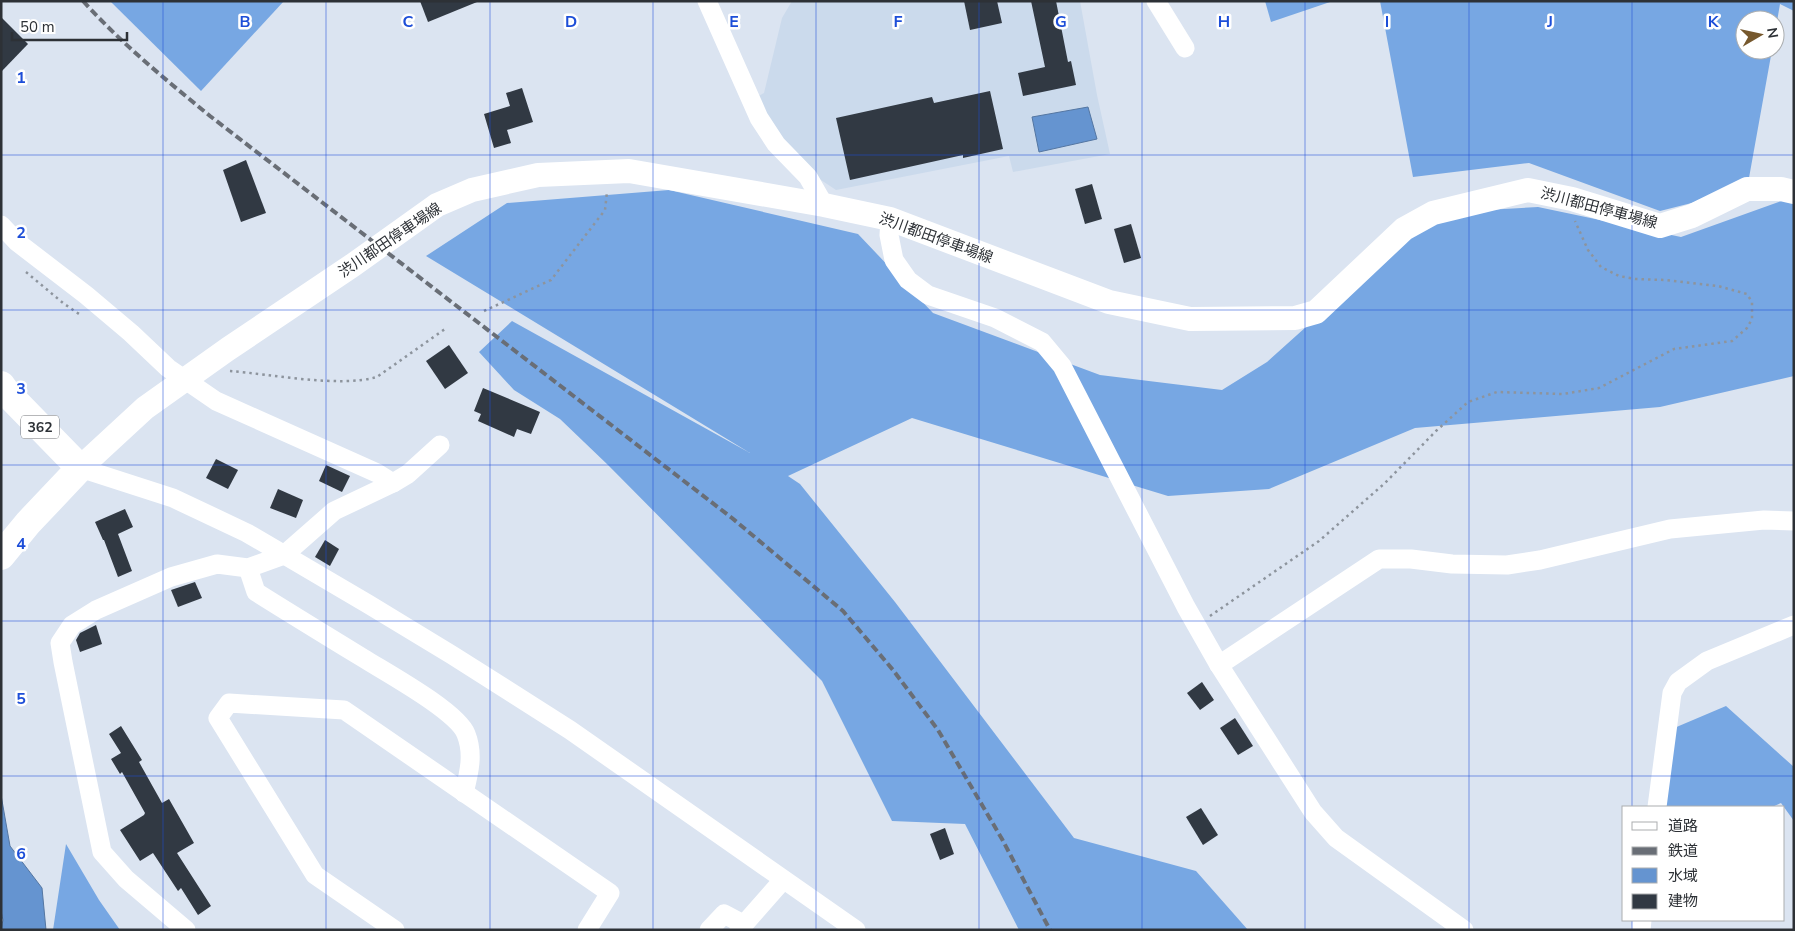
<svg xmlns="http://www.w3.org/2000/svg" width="1795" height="931" viewBox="0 0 1795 931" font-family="'Nunito Sans','Noto Sans JP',sans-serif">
  <rect width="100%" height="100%" fill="#dbe4f1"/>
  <path fill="#cbdaec" d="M792,1H1080L1097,95L1110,154L1013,172L1009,156L836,190L812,174L751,100L764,93L782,18Z"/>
  <g fill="#77a7e3">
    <path d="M110,1H284L201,91Z"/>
    <path d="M1265,1H1333L1271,22Z"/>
    <path d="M1380,1H1794V11L1780,4L1775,33V20H1745V50H1772L1747,189L1660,211L1529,163L1413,177Z"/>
    <path d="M669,190L858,234L933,313L1100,375L1222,390L1267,362L1433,213L1538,207L1681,237L1784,200L1794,202V376L1660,407L1415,428L1269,489L1168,496L912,418L788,476L800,484L895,602L1074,838L1196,871L1248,930H1019L965,824L892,821L822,681L608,465L560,419L514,390L479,352L512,321L750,453L426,256L507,203Z"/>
    <path d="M1726,706L1794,767V821L1781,803L1772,807H1655L1660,734Z"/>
    <path d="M66,844L99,900L120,930H53Z"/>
  </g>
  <g fill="#6594d0" stroke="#5476a2">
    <path d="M1088,107L1097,139L1039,152L1032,117Z"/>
    <path d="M1,795L10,846L42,888L46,930H1L3,920L1,911Z"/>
  </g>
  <g fill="#313943">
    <path d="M420,1H477V2L428,22Z"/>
    <path d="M964,1H997L1002,23L970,30Z"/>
    <path d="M1031,1H1056L1068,62L1071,61L1076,85L1023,96L1018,73L1045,67Z"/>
    <path d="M1,17L28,44L1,72Z"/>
    <path d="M522,88L533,122L507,130L511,143L494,148L484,114L510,106L506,93Z"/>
    <path d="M990,91L1003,149L963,158V155L850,180L836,118L932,97L934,103Z"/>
    <path d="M246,160L266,213L241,222L223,170Z"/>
    <path d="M1092,184L1102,219L1085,224L1075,189Z"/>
    <path d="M1131,224L1141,258L1124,263L1114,229Z"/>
    <path d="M449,345L468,373L445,389L426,361Z"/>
    <path d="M483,388L540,412L531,434L517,429L514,437L478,421L481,414L474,411Z"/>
    <path d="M216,459L238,470L228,489L206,478Z"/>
    <path d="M326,465L350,476L342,492L319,481Z"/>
    <path d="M278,489L303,500L296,518L270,508Z"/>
    <path d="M125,509L133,527L118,534L132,571L118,577L104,540H103L95,522Z"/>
    <path d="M325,540L339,549L330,566L315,557Z"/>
    <path d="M195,582L202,598L178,607L171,590Z"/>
    <path d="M96,625L102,644L80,652L76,640L80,633Z"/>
    <path d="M1202,682L1214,700L1200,710L1187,693Z"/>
    <path d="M1235,718L1253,746L1238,755L1220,728Z"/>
    <path d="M121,726L142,760L139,762L162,803L169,799L194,843L177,853L211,906L198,915L181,888L178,891L153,853L140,861L120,830L144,815L145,813L122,772L120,774L111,759L121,753L109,734Z"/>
    <path d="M1201,808L1218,835L1203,845L1186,817Z"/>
    <path d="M945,828L954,854L940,860L930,834Z"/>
  </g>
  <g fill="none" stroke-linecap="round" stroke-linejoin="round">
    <g stroke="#8d949d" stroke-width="2.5" stroke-dasharray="2.5 4" stroke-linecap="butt">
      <path d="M26,272L63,303L82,316"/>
      <path d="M484,311L551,280L605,210L607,192"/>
      <path d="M230,371C271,374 339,388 377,377L445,329"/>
      <path d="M1210,616L1319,541L1385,483L1436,431L1468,402L1497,392L1563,394L1599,388L1674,349L1732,341L1747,328L1752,319V302L1747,294L1718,286L1665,280L1635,279L1619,276L1601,267L1588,250L1575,221"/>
    </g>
    <g stroke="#fff" stroke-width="19">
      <path d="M707,1L759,118L776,144L808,177L824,205"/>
      <path d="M1156,1L1185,48"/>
      <path d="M890,219L889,235L894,260L908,280L928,295L995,318L1042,342L1062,366L1186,607L1219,665L1313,812L1336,838L1464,930"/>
      <path d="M1,225L17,242L86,295L131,333L168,368L216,401L377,473L393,483"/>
      <path d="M80,468L173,498L247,533L368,604L452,655L570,730L856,930"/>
      <path d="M248,568L256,592C291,614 327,636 363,658C385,672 457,711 466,734C474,754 469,773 464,793"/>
      <path d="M1219,665L1379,559H1411L1452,564L1507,565L1540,560L1670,529L1764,520L1794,521"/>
      <path d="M1657,807L1672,693L1678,682L1707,661L1794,625"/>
      <path d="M186,930L126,879L102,852L63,662L60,643L72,625L96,610L171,577L217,564L248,568L284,555L334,511L393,483L408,474L440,445"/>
      <path d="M395,930L315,875L218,718L229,703L344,710L610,893L587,930"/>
      <path d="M709,930L724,914L743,924"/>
      <path d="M739,930L783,880"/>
      <path d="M1641,930L1642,920"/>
    </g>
    <path stroke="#fff" stroke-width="24" d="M80,468L145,408L228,349L353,265L437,205L472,190L538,175L629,171L824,205L890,219L1109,302L1190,319L1295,318L1316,312L1404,229L1433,213L1528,190L1572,199L1660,226L1692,216L1747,189H1781L1794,192"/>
    <path stroke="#fff" stroke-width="28" d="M1,385L6,392L80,468L28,523L1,556"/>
    <path stroke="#696e76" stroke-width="4" stroke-dasharray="8 4" stroke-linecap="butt" d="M83,1C122,44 166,80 210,116L732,518L843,611L893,670L938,730L1002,839L1050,930"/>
  </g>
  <path fill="none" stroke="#1d4ed8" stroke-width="1" stroke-opacity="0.55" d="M163,1V930M326,1V930M490,1V930M653,1V930M816,1V930M979,1V930M1142,1V930M1305,1V930M1469,1V930M1632,1V807M1,155H1794M1,310H1794M1,465H1794M1,621H1794M1,776H1794M1632,920V930"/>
  <g text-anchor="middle" stroke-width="5" stroke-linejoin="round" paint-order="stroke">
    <rect fill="#fff" stroke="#6c6f72" stroke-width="1" x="21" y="415.5" width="38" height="23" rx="4"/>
    <g font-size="14" font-weight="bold" fill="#2d3136">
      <text x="40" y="432">362</text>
    </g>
    <g font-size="15" fill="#2d3136" stroke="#fff">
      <text transform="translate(1599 208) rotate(15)" y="5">渋川都田停車場線</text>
      <text transform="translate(936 238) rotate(20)" y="5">渋川都田停車場線</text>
      <text transform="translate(390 240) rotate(-34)" y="5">渋川都田停車場線</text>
    </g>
  </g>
  <g font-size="16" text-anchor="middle" font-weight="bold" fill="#1d4ed8" stroke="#fff" stroke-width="5" stroke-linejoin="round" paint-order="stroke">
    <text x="245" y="27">B</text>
    <text x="408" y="27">C</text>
    <text x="571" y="27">D</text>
    <text x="734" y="27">E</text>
    <text x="898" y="27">F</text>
    <text x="1061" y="27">G</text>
    <text x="1224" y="27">H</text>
    <text x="1387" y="27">I</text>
    <text x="1550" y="27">J</text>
    <text x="1713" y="27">K</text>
    <text x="21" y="83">1</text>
    <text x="21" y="238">2</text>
    <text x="21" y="394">3</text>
    <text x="21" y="549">4</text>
    <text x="21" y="704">5</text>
    <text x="21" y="859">6</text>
  </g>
  <rect width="1795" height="931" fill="none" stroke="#2d3136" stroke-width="5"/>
  <rect x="1622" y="806" width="162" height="115" fill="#ffffff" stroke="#abadaf"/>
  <rect x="1632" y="822" width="25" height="8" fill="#ffffff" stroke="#abadaf"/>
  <text x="1668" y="831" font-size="15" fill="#2d3136">道路</text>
  <rect x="1632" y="847" width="25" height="8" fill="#696e76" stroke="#abadaf"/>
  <text x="1668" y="856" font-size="15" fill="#2d3136">鉄道</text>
  <rect x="1632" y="868" width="25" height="15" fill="#6594d0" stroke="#abadaf"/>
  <text x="1668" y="881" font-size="15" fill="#2d3136">水域</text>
  <rect x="1632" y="894" width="25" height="15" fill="#313943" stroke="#abadaf"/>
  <text x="1668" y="906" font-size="15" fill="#2d3136">建物</text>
  <g transform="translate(1760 35) rotate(81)"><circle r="24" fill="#ffffff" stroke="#abadaf"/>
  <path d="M0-4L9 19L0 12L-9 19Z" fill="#76582d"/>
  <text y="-8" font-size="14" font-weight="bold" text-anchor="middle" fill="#2d3136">N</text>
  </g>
  <path d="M12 32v8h115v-8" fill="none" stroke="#2d3136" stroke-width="2.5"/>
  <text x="20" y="32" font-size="15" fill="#2d3136" stroke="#ffffff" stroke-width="4" paint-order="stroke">50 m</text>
</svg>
